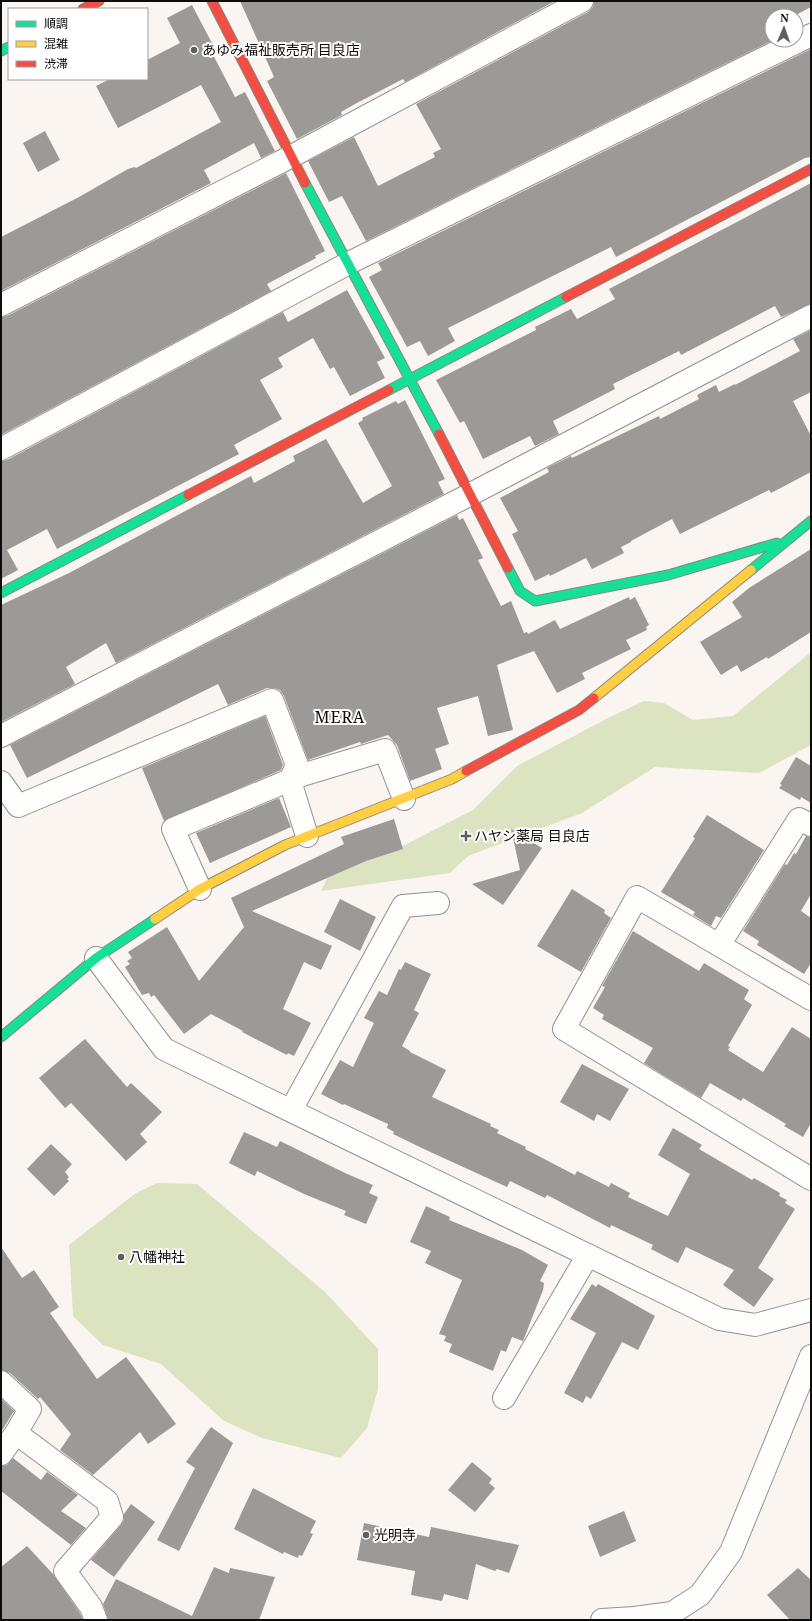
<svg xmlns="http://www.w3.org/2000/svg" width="812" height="1621" viewBox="0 0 812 1621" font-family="'Noto Serif','Noto Sans JP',serif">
  <rect width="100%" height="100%" fill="#faf5f0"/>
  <g fill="#dce3c1">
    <path d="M811,652V745L759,773L655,767L582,813L468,856L450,873L321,891L331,870L389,853L473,810L517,766L608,718L644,701L664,703L693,720L733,716Z"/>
    <path d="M157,1183L197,1184L325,1292L378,1349V1389L367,1428L341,1458L262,1438L224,1421L161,1364L103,1345L73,1316L69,1245L136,1193Z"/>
  </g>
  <g fill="#9d9996">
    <path d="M240,1H555L405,82L403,79L355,104L341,112L342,115L297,139L267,81L274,77Z"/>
    <path d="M594,1H811V7L794,16H772L773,40L366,241L342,196L329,202L308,161L354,137L378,186L435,157L433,153L441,149L416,104L588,12L593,7Z"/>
    <path d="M192,5L214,47L210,49L235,97L245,92L275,151L261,158L254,143L204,170L211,183L1,291V237L79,197L128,169L135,167L136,168L221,122L201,85L118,128L96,86L110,79H147V60L180,43L167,18Z"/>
    <path d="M811,49V157L805,158L616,257L611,247L448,328L455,341L428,356L420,341L407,347L369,277L382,270L378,263Z"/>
    <path d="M45,131L60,160L38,172L23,143Z"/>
    <path d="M286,173L325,251L315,256L316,258L267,284L271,291L1,435V317L7,316Z"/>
    <path d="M811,183V304L781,317L775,306L681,355L679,351L613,384L615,389L553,421L559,434L535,446L530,436L483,459L464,421L460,423L436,380L536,330L535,327L571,309L577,319L615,299L609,289Z"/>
    <path d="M347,290L385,358L377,362L385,378L350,396L334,367L330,369L313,338L278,358L283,367L260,380L282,419L234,445L239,454L57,549L47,529L7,550L18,570L1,579V461L7,460L283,312L288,322Z"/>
    <path d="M811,330V392L793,401L811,436V472L771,493L769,490L680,534L672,519L631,541V542L621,547L624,553L592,569L586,558L550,576L549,574L535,581L512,534L518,531L500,498L549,472L547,468L571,456L572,458L659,416L660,419L699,399L697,395L716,385L719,392L735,384V385L800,351L793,339Z"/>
    <path d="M405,400L445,479L438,482L444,494L116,663L106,643L66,667L75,684L1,722V605L69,573L251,476L254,483L295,461L293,456L326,439L363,503L392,486L358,423L363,420L362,418L396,401L398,404Z"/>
    <path d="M457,515L459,520L463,518L483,558L478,560L501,606L511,601L524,633L527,632L528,634L555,620L560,629L629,597L630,600L635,597L649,625L646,627L647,630L626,640L631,649L582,673L585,679L557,693L534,651L497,665L513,730L488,736L478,696L437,708L449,744L435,749L442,769L410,781L397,745L388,735L361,744L360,742L308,760L284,696L280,690L274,688H267L228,705L218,684L27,778L10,745Z"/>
    <path d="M811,549V632L768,659L767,657L741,672L737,665L721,675L700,642L742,617L732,602L749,588Z"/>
    <path d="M265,716L283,765L281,770L164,821L142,768Z"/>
    <path d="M796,757L811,766V803L801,797L800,800L779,788L782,785L780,784Z"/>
    <path d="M279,798L291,827L210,863L196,833Z"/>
    <path d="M707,815L764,850L721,918L716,916L711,926L693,915L695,912L661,892L695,838L693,837Z"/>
    <path d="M394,819L403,849L366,861L252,911L332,946L321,970L304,962L283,1009L311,1023L294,1056L288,1053L287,1055L242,1032L243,1031L211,1014L184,1034L154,995L151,997L149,993L142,995L125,967L130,964L127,961L132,958L128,952L167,927L199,981L244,927L231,898L344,844L341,837Z"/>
    <path d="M511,829L542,848L503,905L472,884L520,870Z"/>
    <path d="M806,836L811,837V894L801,911L811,918V963L804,974L757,945L759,941L743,931L785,864L787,865L794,853L796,854Z"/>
    <path d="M572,889L605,910L604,913L611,918L581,972L537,946Z"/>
    <path d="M340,899L376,917L360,951L324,932Z"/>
    <path d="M633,931L699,971L704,963L749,990L744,999L752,1005L728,1046L730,1047L728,1050L763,1072L792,1027L811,1039V1123L803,1137L784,1126L786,1124L743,1098L741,1101L710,1083L701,1098L663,1075L644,1063L653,1048L602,1019L604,1015L593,1008L605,987L602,986Z"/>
    <path d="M405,962L431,974L414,1010L419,1013L402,1046L410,1051V1052L446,1070L432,1097L491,1124L490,1126L499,1130L497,1133L526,1147L525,1149L575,1175L577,1171L609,1187L611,1183L630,1193L628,1197L668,1216L690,1174L658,1155L673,1128L702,1145L699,1149L752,1180L754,1178L780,1193L779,1196L787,1200L785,1203L795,1209L758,1268L774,1279L754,1307L723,1285L734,1270L686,1247L678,1263L651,1249L653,1245L611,1225L610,1228L547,1195L545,1198L510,1181L507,1187L426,1150L393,1134L394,1132L387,1128L388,1124L344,1104L343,1105L321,1094L340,1060L353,1067L374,1023L364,1018L379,991L387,995L399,969L401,970Z"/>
    <path d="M85,1039L127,1087L131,1083L162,1112L140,1134L147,1142L126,1161L71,1103L65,1108L39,1078Z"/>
    <path d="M582,1064L629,1089L610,1121L597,1114L594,1121L560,1102Z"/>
    <path d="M244,1132L277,1147L280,1141L345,1173L373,1185L369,1193L378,1197L366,1224L344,1215L346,1211L304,1194L257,1171L255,1176L229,1163Z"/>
    <path d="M51,1144L72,1164L65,1172L69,1177L67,1179L69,1181L54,1196L27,1169Z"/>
    <path d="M426,1206L450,1217L449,1220L522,1250L548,1265L540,1281L544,1283L543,1290L523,1341L512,1337L506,1352L501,1350L493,1371L449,1352L452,1344L444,1341L446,1336L439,1334L462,1280L425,1263L431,1251L410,1242Z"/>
    <path d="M1,1247L22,1278L34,1270L59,1307L50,1313L97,1379L126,1357L176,1424L148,1444L140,1432L93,1475L60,1450L71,1434L40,1397L38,1399L10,1373L1,1370Z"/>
    <path d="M592,1284L596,1287L598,1284L655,1316L638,1350L622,1342L591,1399L586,1396L583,1403L564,1393L596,1333L570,1319Z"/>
    <path d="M1,1399L14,1411L1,1432Z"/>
    <path d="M211,1427L233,1443L179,1551L157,1540L195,1468L186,1462Z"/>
    <path d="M13,1458L41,1480L47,1472L78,1495L61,1511L86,1528L71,1545L1,1491V1466L7,1465Z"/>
    <path d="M472,1462L492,1479L489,1483L495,1488L475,1512L448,1490Z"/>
    <path d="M253,1488L316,1521L310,1533L313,1534L302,1556L299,1555L298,1558L284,1552L283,1554L234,1529Z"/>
    <path d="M131,1504L155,1522L114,1577L91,1560L121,1525L124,1520V1514Z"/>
    <path d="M624,1511L636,1541L600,1557L588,1526Z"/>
    <path d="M364,1523L429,1537L431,1527L519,1545L509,1573L497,1569L495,1571L476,1564L468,1600L444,1594L442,1601L411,1595L415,1571L357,1560Z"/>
    <path d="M27,1546L53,1574L80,1613L83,1620H1V1567Z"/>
    <path d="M214,1567L229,1573L230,1568L275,1577L259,1620L108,1619L103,1604L116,1579L192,1616Z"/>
    <path d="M798,1568L811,1580V1620H790L767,1595Z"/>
  </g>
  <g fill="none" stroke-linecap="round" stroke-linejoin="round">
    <defs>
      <g id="street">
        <path d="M1,305L292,156L582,1"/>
        <path d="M1,449L347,264L811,35"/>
        <path d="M1,736L471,494L811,316"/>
        <path d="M1,782L18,806L272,700L297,765L290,781L307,836"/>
        <path d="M811,825L799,819L719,945L637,897L564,1029L811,1179"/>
        <path d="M200,889L173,829L302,775L385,750L404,799"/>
        <path d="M719,945L811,999"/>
        <path d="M96,958L164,1049L719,1319L755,1325L811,1310"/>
        <path d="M291,1110L403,906L438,903"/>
        <path d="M1,1382L30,1409L16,1433L1,1454"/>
        <path d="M504,1398L588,1255"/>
        <path d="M16,1433L107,1501L112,1517L65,1571L91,1607L96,1620"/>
        <path d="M602,1620L634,1618L672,1613L700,1595L731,1552L811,1356"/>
      </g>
      <g id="fast">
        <path d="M1,51L9,47"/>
        <path d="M305,183L439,434"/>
        <path d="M389,390L566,297"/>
        <path d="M508,568L520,591L535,601L668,575L777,543"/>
        <path d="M751,570L811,521"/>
        <path d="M1,593L188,495"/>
        <path d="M1,1037L96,958L155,919"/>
      </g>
      <g id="slow">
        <path d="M594,698L751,570"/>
        <path d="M155,919L200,889L285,845L452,779L466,771"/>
      </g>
      <g id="jam">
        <path d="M212,1L305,183"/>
        <path d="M83,9L99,1"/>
        <path d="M566,297L811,169"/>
        <path d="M439,434L508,568"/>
        <path d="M188,495L389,390"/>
        <path d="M466,771L579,710L594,698"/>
      </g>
    </defs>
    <use href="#street" stroke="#93918f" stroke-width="24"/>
    <use href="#fast" stroke="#8a8885" stroke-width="11"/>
    <use href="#slow" stroke="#8a8885" stroke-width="11"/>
    <use href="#jam" stroke="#8a8885" stroke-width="11"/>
    <use href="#street" stroke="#fefefd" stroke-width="22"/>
    <use href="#fast" stroke="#16e098" stroke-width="9"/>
    <use href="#slow" stroke="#ffcf43" stroke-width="9"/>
    <use href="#jam" stroke="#f24e42" stroke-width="9"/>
  </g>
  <g fill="#5f5e5c" stroke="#fff" stroke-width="1.5">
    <circle cx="194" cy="50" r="4"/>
    <path d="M464 830h4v4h4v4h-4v4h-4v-4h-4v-4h4z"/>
    <circle cx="121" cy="1257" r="4"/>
    <circle cx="366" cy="1535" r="4"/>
  </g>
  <g text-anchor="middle" stroke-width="4" stroke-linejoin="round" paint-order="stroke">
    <g font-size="14" fill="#0c0c0c" stroke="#fff" text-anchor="start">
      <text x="202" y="55">あゆみ福祉販売所 目良店</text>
      <text x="474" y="841">ハヤシ薬局 目良店</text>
      <text x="129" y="1262">八幡神社</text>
      <text x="374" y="1540">光明寺</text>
    </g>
    <g font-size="16" letter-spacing="1" fill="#0c0c0c" stroke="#fff">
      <text x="340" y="723">MERA</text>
    </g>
  </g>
  <rect width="812" height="1621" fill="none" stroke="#0c0c0c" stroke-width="4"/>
  <rect x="8" y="8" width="140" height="72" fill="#ffffff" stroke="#9e9e9e"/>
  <rect x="16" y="21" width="20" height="6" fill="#16e098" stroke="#9e9e9e"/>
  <text x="44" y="28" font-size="12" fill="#0c0c0c">順調</text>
  <rect x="16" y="41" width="20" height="6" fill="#ffcf43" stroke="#9e9e9e"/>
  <text x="44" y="48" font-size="12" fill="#0c0c0c">混雑</text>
  <rect x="16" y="61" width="20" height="6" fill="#f24e42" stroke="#9e9e9e"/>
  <text x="44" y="68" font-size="12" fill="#0c0c0c">渋滞</text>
  <g transform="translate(784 28) rotate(2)"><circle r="19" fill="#ffffff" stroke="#9e9e9e"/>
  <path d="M0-3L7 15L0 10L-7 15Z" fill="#5f5e5c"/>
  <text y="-6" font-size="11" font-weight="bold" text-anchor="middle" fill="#0c0c0c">N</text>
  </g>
</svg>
